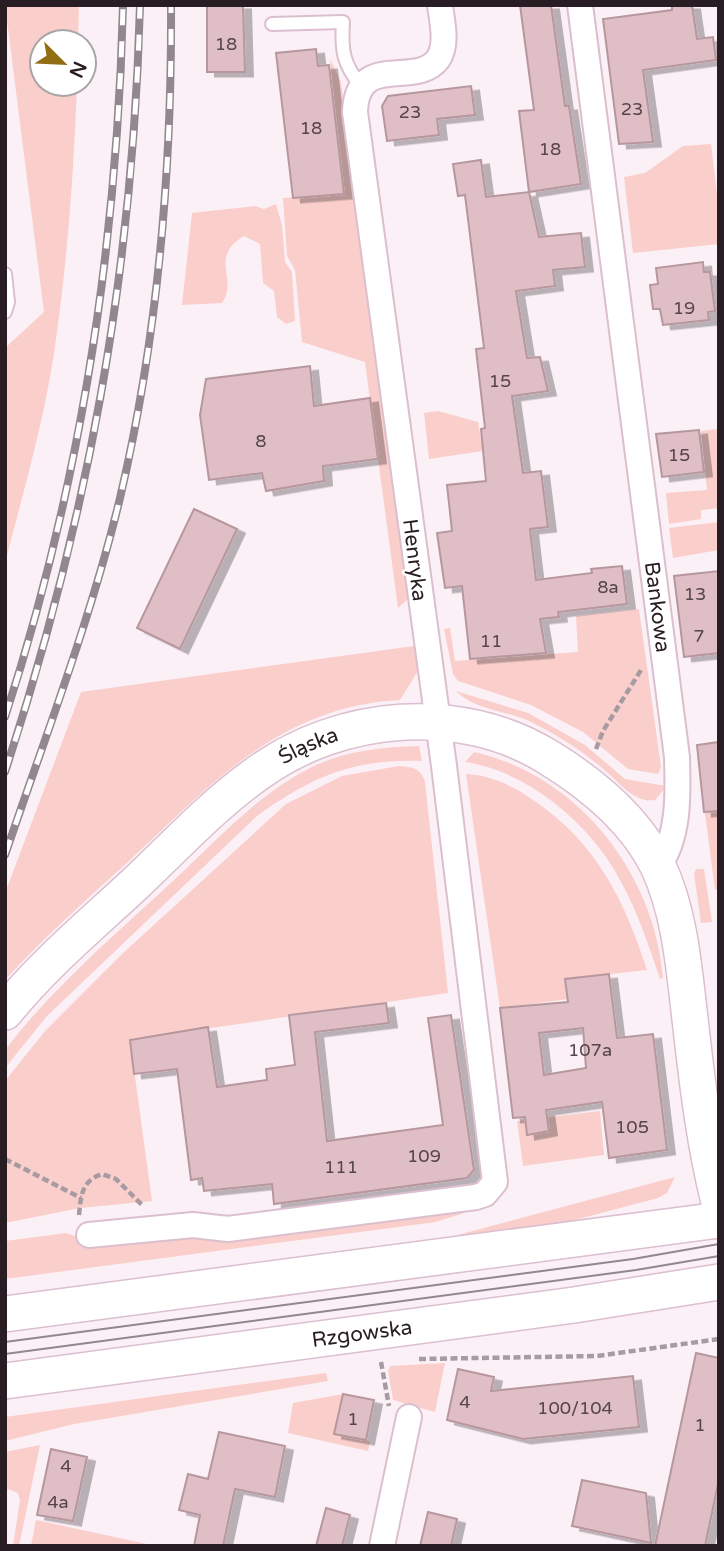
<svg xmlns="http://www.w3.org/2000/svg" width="724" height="1551" viewBox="0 0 724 1551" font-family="'Varela Round',sans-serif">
  <defs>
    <filter id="shadow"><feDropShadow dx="8" dy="4.5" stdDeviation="0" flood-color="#0004"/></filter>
  </defs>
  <rect width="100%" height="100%" fill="#fcf0f7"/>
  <g fill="#facecb">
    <path d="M5,5H79L78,42H42V84H77C74,169 68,254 56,339C46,415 24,489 5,563V348L44,312Z"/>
    <path d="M330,59L341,82L408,599L398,608L365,362L302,342L295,270L287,256L283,198L344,193Z"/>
    <path d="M711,144L719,210V244L633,253L624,177L645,173L683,146Z"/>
    <path d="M276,204L282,225L285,262L292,272L295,321L286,324L277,317L274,291L263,283L260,244L244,236C208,258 239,278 222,303L182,305L192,213L255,206L264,209Z"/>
    <path d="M438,411L478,422L483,451L429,459L424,413Z"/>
    <path d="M719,429V508L701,510V519L669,524L666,493L707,490L701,431Z"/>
    <path d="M719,522V550L673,558L669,528Z"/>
    <path d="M639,609L661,767L658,774L628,769L583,732L531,705L458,681L453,674L444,629L450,628L455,661L578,652L576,616Z"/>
    <path d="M414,646L418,671L400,700C280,706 209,786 128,862C86,900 43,938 5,980V893L81,692Z"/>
    <path d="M456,691L528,713L585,745L625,779L666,786L665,788L655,800C636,803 622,786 610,775C586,753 558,735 529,721C504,710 475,710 456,691Z"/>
    <path d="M419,746L422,761C352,759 313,776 257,816L47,1016L5,1068V1050C54,986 116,934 174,880C217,840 257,795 310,768C344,751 381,747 419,746Z"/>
    <path d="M474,752C578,775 655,874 663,978L660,979C636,906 615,850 553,802C527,782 498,767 465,762Z"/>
    <path d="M399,766C412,767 421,768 425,782L448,993L130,1040L152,1201L80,1208L5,1223V1081L45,1031L122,954L286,804L342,776Z"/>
    <path d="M466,774C492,775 515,787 536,802C596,843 625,901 647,970L566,979L568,999L500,1008Z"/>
    <path d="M719,796V889L715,890L703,798Z"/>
    <path d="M696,869H704L712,922L701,923L694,874Z"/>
    <path d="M600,1111L604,1155L523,1166L517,1121Z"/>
    <path d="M675,1177L667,1193L658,1198L571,1221L454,1236Z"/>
    <path d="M465,1209L464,1213L436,1222L5,1279V1241L66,1233L81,1238L185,1235L231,1240Z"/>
    <path d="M445,1363L435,1412L393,1400L388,1371L390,1366Z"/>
    <path d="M326,1373L328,1381L74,1424L5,1441V1417Z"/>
    <path d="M343,1394L334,1433L366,1440L370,1442L368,1451L288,1433L293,1403Z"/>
    <path d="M40,1445L19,1546H13L20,1500L18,1493L5,1488V1452Z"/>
    <path d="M36,1520L156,1546H31Z"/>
  </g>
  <g fill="#dfbec6" stroke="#b7979e" stroke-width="2" fill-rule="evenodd" filter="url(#shadow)">
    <path d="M207,5H243L245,72H207Z"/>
    <path d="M520,5H551L565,106H569L581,184L529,192L519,111L534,110Z"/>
    <path d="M672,5H692L697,39L713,37L716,60L643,70L653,142L619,144L603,19L672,10Z"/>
    <path d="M316,49L318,66L329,65L344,194L293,198L276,53Z"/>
    <path d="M471,86L475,115L437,119L439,135L387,141L382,106L388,96Z"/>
    <path d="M481,160L486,197L529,192L539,237L581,233L585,267L553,270L555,286L516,291L527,358L540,357L548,391L512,396L523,473L541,471L548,527L530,529L536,580L592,573L591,569L622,566L627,604L558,612L559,617L540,619L546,653L470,659L462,586L445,588L437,533L452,531L447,485L486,481L481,429L485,428L476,349L484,348L465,195L458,196L453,164Z"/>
    <path d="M703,262L704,272H710L715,311L708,312L709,320L663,325L660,309H653L650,285L658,284L656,268Z"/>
    <path d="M310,366L314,406L370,398L378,459L323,466L324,481L266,491L262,473L209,480L200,415L206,379Z"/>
    <path d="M699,430L704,472L662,477L656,434Z"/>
    <path d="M194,509L237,529L180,649L137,628Z"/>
    <path d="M719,571V653L684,657L674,576Z"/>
    <path d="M719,742V811L704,812L697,745Z"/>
    <path d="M609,974L617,1038L653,1034L667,1150L609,1158L602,1102L546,1110L549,1131L527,1135L525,1117L513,1118L500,1008L568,1002L565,979ZM583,1028L586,1068L544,1075L539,1033Z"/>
    <path d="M386,1003L389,1023L315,1032L327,1141L443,1125L428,1018L451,1015L474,1170L467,1178L274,1204L272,1184L204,1191L202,1178L191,1180L177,1069L134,1074L130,1040L208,1027L217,1087L267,1080L266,1069L295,1065L289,1015Z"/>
    <path d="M696,1353L719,1358V1479L705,1546H655Z"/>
    <path d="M458,1369L494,1377L491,1391L633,1376L639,1427L523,1439L447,1420Z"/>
    <path d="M343,1394L374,1400L366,1440L334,1434Z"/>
    <path d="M219,1432L285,1446L275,1497L235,1489L223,1546H194L200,1515L179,1510L188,1474L208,1479Z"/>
    <path d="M51,1449L87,1457L73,1521L37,1515Z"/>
    <path d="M582,1480L646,1493L651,1543L572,1526Z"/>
    <path d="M326,1508L350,1515L342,1546H316Z"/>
    <path d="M428,1512L457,1519L451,1546H420Z"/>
  </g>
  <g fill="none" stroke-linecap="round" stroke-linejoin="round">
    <defs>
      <g id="lane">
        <path d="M272,24L343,22C341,50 343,64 361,86"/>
        <path d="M5,274L8,302L5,312"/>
      </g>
      <g id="street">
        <path id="s1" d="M580,5L677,757C678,793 680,836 658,867"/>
        <path d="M89,1235L193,1225L228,1229L476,1197L485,1194L495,1182L444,766L355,112C357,51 416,89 438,59C448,44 442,22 440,5"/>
        <path d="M382,1546L409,1417"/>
      </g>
      <g id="secondary">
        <path id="s2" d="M5,1012C44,964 92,924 137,882C176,845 214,804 258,773C341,713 460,703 548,757C592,784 635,819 658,866C680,913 684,968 690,1019C697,1081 704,1142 719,1202"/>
        <path d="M5,1314L719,1220"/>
        <path id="s3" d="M5,1381L574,1305L719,1282"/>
      </g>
    </defs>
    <use href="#lane" stroke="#dbbfcf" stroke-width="16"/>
    <use href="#street" stroke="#dbbfcf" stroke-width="28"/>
    <use href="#secondary" stroke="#dbbfcf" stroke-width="38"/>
    <g stroke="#a79ba2" stroke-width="4.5" stroke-dasharray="7 3.5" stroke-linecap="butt">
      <path d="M596,749L603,731L641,670"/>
      <path d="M5,1159L81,1198"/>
      <path d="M79,1215C81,1194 82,1181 102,1174L116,1179L142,1205"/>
      <path d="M419,1359L597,1356L719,1339"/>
      <path d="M381,1362L389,1406"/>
    </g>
    <use href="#lane" stroke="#fff" stroke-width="12"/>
    <use href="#street" stroke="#fff" stroke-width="24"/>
    <use href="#secondary" stroke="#fff" stroke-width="35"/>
    <g stroke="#92878d" stroke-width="2">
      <path d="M5,1342L633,1259L719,1244"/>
      <path d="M5,1354L636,1270L719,1256"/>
    </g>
    <defs>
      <g id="rail">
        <path d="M5,717C80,487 117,247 123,5"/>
        <path d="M5,772C88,519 133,272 140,5"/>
        <path d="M5,855C45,737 91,619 120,498C158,336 172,171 171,5"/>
      </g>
    </defs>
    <use href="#rail" stroke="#92878d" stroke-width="8"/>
    <use href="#rail" stroke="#fff" stroke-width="5" stroke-dasharray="16" stroke-linecap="butt"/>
  </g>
  <g text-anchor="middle" stroke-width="5" stroke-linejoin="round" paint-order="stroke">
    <g font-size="18" fill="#56454c">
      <text x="226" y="50">18</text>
      <text x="632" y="115">23</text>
      <text x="410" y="118">23</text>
      <text x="311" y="134">18</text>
      <text x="550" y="155">18</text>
      <text x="684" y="314">19</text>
      <text x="500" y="387">15</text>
      <text x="261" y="447">8</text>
      <text x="679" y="461">15</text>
      <text x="608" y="593">8a</text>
      <text x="695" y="600">13</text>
      <text x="699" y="642">7</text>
      <text x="491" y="647">11</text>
      <text x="590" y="1056">107a</text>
      <text x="632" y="1133">105</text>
      <text x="424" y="1162">109</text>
      <text x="341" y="1173">111</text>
      <text x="465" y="1408">4</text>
      <text x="575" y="1414">100/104</text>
      <text x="353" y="1425">1</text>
      <text x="700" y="1431">1</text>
      <text x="66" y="1472">4</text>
      <text x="58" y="1508">4a</text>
    </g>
    <g font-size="21" fill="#281d23" stroke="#fff">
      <text transform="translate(415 560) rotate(83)" y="7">Henryka</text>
      <text dy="7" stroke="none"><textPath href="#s1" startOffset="607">Bankowa</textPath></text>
      <text dy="7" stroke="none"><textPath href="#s2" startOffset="406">Śląska</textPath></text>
      <text dy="7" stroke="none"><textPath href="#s3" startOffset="360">Rzgowska</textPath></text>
    </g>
  </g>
  <rect width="724" height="1551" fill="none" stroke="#281d23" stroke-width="14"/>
  <g transform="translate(63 63) rotate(114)"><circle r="33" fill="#ffffff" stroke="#a9a5a7" stroke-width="2"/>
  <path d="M0-5L12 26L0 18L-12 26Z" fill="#916e14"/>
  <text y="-10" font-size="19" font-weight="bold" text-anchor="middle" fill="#281d23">N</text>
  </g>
</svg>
